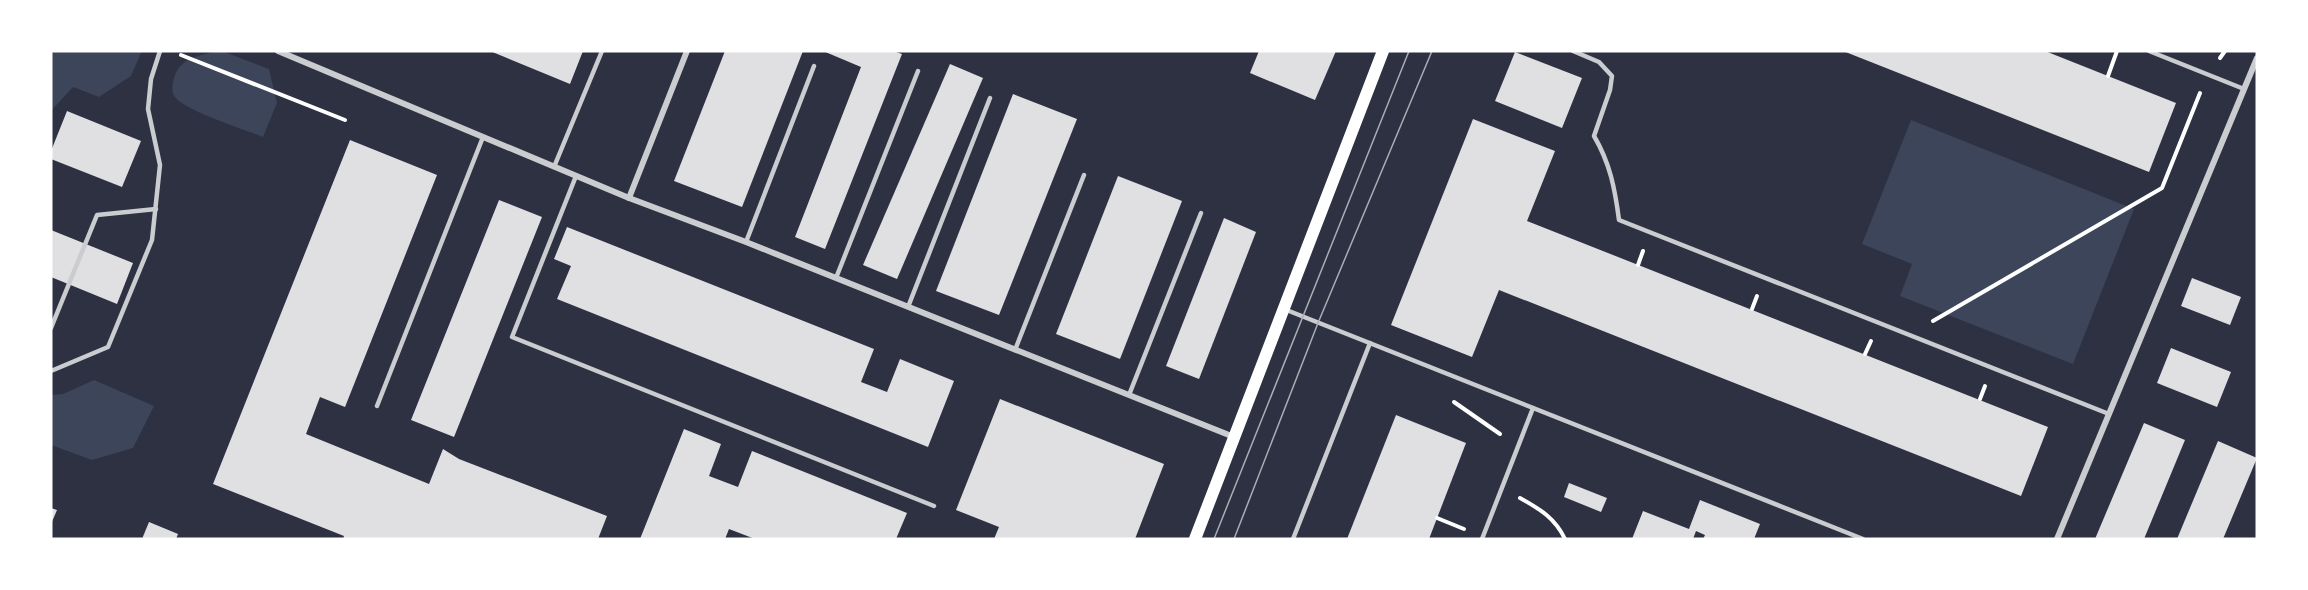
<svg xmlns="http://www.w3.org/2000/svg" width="2308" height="590" viewBox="0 0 2308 590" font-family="'Fira Sans Condensed',sans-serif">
  <rect width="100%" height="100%" fill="#2d3142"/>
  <g fill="#3c4559">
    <path d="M51,51H141V53L131,76L99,97L73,87L51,111Z"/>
    <path d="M222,51L269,69L277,103L263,137C246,130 183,110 175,97C170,90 173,82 175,75C182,56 205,54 222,51Z"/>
    <path d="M1911,120L2134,209L2073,364L1900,296L1912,264L1862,244Z"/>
    <path d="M94,380L154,406L133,448L92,460L51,445V395L63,394Z"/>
  </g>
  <g fill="#e0e0e3">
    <path d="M490,51H583L570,84Z"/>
    <path d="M725,51H803L742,207L674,181Z"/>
    <path d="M823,51H893L902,54L825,249L795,237L861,67Z"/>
    <path d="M1259,51H1336L1315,100L1250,73Z"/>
    <path d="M1843,51H2045L2176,103L2149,172Z"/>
    <path d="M1515,52L1582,78L1562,128L1495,101Z"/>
    <path d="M950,64L983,78L897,279L863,265Z"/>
    <path d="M1013,94L1077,119L999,315L936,291Z"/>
    <path d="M67,111L141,141L122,187L51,159V151Z"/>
    <path d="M1473,119L1555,151L1527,221L2048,427L2021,496L1499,290L1472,357L1391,325Z"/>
    <path d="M350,140L437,175L345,407L320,397L306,434L429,484L443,449L459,459L607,516L598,539H343L344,536L213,484Z"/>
    <path d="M1118,176L1182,201L1120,359L1056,334Z"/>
    <path d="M499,200L542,217L454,437L411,420Z"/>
    <path d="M1224,218L1256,232L1199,379L1166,366Z"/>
    <path d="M567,227L874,349L861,382L887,392L900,359L954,381L928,447L557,299L571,266L554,259Z"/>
    <path d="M51,230L133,263L117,304L51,277Z"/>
    <path d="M2192,278L2241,297L2230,325L2181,306Z"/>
    <path d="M2171,348L2231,372L2217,407L2157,383Z"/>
    <path d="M1000,399L1164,464L1135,539H994L999,527L956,510Z"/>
    <path d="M1396,415L1466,443L1429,539H1347Z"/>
    <path d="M2144,423L2185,440L2144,539H2095Z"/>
    <path d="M684,429L721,444L709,476L738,487L752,451L907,513L896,539H755L729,529L725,539H640Z"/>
    <path d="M2218,441L2257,458L2223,539H2177Z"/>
    <path d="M1569,483L1607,498L1601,512L1564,497Z"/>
    <path d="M1700,500L1760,524L1754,539H1703L1705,535L1696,531L1693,539H1632L1643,511L1689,529Z"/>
    <path d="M51,508L57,510L51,524Z"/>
    <path d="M149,522L178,534L176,539H142Z"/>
  </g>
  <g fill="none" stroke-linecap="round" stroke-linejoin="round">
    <g stroke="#fff" stroke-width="4">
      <path d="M181,55L345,120"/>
      <path d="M2220,58L2225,51"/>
      <path d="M2108,76L2117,51"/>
      <path d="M1638,265L1643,251"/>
      <path d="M1752,309L1757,296"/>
      <path d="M1933,321L2162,188L2200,93"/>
      <path d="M1865,354L1871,341"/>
      <path d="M1980,399L1985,386"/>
      <path d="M1454,402L1500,434"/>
      <path d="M1520,498C1540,509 1555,518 1565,539"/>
      <path d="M1437,518L1464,529"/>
    </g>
    <g stroke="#caccd0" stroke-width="4.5">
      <path d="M1573,51L1599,62L1612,76L1610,90L1594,136C1610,163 1615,189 1619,220L2109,414"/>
      <path d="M2149,51L2244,89"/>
      <path d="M554,167L602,51"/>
      <path d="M576,176L512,337L934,506"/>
      <path d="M746,242L814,66"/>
      <path d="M836,278L918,71"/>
      <path d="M908,307L990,98"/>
      <path d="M1284,309L1863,539"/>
      <path d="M51,328L97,215L156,209"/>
      <path d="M1015,350L1084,175"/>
      <path d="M51,371L108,347L152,240L160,165L148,109L151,79L160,51"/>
      <path d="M1129,395L1201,213"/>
      <path d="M377,406L483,137"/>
      <path d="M1293,539L1370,343"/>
      <path d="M1482,539L1533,408"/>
    </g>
    <g stroke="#caccd0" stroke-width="6">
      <path d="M278,51L629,198L746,242L1234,437"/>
      <path d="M629,198L687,51"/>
      <path d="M2057,539L2257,58"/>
    </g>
    <path stroke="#fff" stroke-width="12" d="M1195,539L1383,51"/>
    <g stroke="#abadb3" stroke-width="1.5">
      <path d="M1214,539L1409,51"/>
      <path d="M1234,539L1318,323L1432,51"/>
    </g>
  </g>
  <rect width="2308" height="590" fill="none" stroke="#ffffff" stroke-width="105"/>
</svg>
